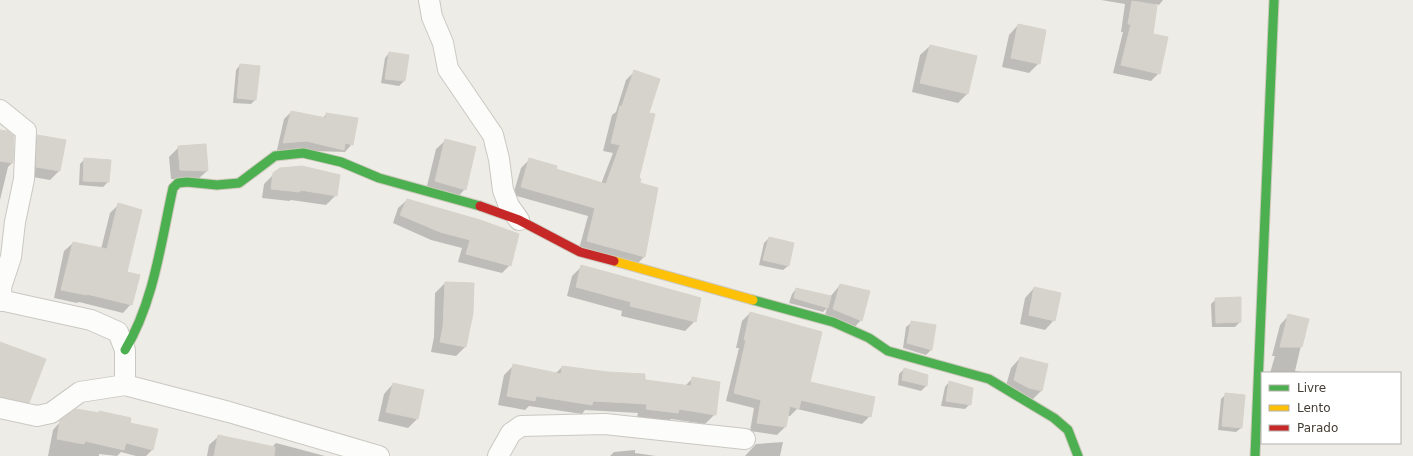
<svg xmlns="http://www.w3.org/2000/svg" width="1413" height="456" viewBox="0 0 1413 456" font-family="'DejaVu Sans',sans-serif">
  <rect width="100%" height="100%" fill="#eeece6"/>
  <g fill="#0003">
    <path d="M1101,0H1163L1159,5L1156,4L1152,34L1159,73L1151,81L1113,73L1123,32H1121L1125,4Z"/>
    <path d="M1018,25L1039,63L1029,73L1002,67L1009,35Z"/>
    <path d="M930,46L967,94L958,103L912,92L920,55Z"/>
    <path d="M389,53L408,56L404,81L399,86L381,83L385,58Z"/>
    <path d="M240,65L255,100L251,104L233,103L236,70Z"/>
    <path d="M634,72L648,114L638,179L644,257L636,265L579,249L588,216L513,195L521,168L529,160L555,170L601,184L613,153L603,151L612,115L616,112L626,80Z"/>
    <path d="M291,112L322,118L327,114L352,144L345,152L277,150L284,119Z"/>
    <path d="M0,131L12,163L8,167L0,200Z"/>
    <path d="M38,137L59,171L50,180L27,176L28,146Z"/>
    <path d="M446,140L465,189L456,199L426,190L436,149Z"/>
    <path d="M179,147L207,171L197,180L171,179L169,157Z"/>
    <path d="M85,159L108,182L103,187L79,185L80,164Z"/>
    <path d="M274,174L336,195L326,205L291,200L289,201L262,198L264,184Z"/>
    <path d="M407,200L510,265L502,273L458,262L462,248L431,240L393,223L398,208Z"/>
    <path d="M119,204L131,304L123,313L79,302L77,303L54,298L64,251L73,243L101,249L110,213Z"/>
    <path d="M769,238L788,266L783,270L759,265L764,243Z"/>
    <path d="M582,266L695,321L685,331L621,316L622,311L567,296L572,276Z"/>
    <path d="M445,283L473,284L466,346L456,356L431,352L434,337L435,293Z"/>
    <path d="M840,285L861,320L852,330L824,319L827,308L823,312L789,303L792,294L796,289L830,297Z"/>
    <path d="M1034,288L1054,320L1045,330L1020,324L1025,298Z"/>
    <path d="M1216,299L1240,322L1235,327H1212L1211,304Z"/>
    <path d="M750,313L808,383L870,416L862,424L797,409L790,416H787L785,427L777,435L750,431L754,408L726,401L739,348H736L742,321Z"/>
    <path d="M1289,315L1307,320L1295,371L1307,373H1270L1275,356H1272L1280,325Z"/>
    <path d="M911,323L935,326L931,350L926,355L903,348L906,327Z"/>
    <path d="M0,344L28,402L19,411L0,399L3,385L0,384Z"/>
    <path d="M1020,358L1047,365L1041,391L1032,400L1005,389L1011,368Z"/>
    <path d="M514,365L555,374L562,367L685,386L692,379L715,414L705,424L671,419L668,422L637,418L638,413L585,410L582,414L529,406L525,410L498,405L504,375Z"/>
    <path d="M904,369L927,376L926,386L921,391L898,385L899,374Z"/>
    <path d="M949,382L970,404L965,409L941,406L945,387Z"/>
    <path d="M393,384L417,419L408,428L378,421L384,394Z"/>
    <path d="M1226,394L1241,428L1236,432L1218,430L1221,399Z"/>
    <path d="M100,412L129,424L157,430L152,450L146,456H136L121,452L117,456L99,454V456H48L53,430L61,421L98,414Z"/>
    <path d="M219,436L272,447L276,443L325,456H207L209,445Z"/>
    <path d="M783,442L780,456H745L756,444Z"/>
    <path d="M635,450V453L656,456H610L614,452Z"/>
  </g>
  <g fill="#d6d3cd" stroke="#d6d3cc">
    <path d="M1132,1L1157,5L1153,34L1168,37L1160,74L1121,65L1131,24H1128Z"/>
    <path d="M1018,24L1046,30L1040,64L1011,58Z"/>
    <path d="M930,45L977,56L968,94L920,83Z"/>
    <path d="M389,52L409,55L405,81L385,79Z"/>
    <path d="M240,64L260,66L256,100L237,98Z"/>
    <path d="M634,70L660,79L649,113L655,114L639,178L641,179L640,183L658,188L645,257L587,241L595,208L521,187L529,158L557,166L556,169L606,184L620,145L611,143L620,106H622Z"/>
    <path d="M291,111L326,118V113L358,118L353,145L345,143L344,150L306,141L283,143Z"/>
    <path d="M0,130L8,131L14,136L13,163L0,161Z"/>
    <path d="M37,135L66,140L60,171L36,167Z"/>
    <path d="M445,139L476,147L466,190L435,181Z"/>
    <path d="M206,144L208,171L180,170L178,146Z"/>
    <path d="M84,158L111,160L109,182L83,181Z"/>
    <path d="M302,166L340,175L337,196L300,190V192L271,189L273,173L280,168Z"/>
    <path d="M407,199L480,220L519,234L511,266L466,254L470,240L440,232L400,215Z"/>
    <path d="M118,203L142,210L127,272L140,275L132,305L87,294V295L61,290L73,242L107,249Z"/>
    <path d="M769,237L794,243L789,266L763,260Z"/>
    <path d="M581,265L701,298L696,322L630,306L631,302L576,287Z"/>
    <path d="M445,282L474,283L473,313L466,347L440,342L443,327Z"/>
    <path d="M840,284L870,291L862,321L833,309Z"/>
    <path d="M1034,287L1061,293L1055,321L1029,315Z"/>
    <path d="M796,288L831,296L828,308L794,298Z"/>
    <path d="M1241,297V322L1216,323L1215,298Z"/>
    <path d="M750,312L822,332L810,382L875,397L871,417L801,400L799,409L790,406L786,427L757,423L761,400L734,393L746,340H744Z"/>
    <path d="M1288,314L1309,319L1302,347H1280Z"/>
    <path d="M911,321L936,325L932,350L907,343Z"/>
    <path d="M0,342L46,359L29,403L0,397Z"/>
    <path d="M1020,357L1048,364L1042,391L1029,388L1014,380Z"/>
    <path d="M513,364L561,374L562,366L607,372L645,374V380L691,386L692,377L720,382L716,415L679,409L678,413L646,409L647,404L593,401L592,405L536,396L535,401L507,396Z"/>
    <path d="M904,368L928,375L927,386L902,380Z"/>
    <path d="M949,381L973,388L971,405L946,401Z"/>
    <path d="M393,383L424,390L418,419L386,412Z"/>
    <path d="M1225,393L1245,395L1242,428L1222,426Z"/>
    <path d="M76,409L99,413V411L131,418L130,423L158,429L153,450L126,443L124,450L85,441L84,444L57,439L60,420Z"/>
    <path d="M218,435L275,447L274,456H214Z"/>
  </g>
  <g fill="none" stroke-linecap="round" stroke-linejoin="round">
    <defs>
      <g id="street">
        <path d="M429,0L432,17L443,43L448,69L493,135L499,159L503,190L509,206L519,220"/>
        <path d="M0,110L26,131L24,179L15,222L11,257L1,287L2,301"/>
        <path d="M0,300L91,320L118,332L125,350V385"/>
        <path d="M0,408L37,416L51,413L80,392L125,385L229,412L379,456"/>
        <path d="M498,456L511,433L521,426L605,424L745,439"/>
      </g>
      <g id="fast">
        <path d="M753,300L833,322L869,338L888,351L989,379L1054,418L1068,430L1078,456"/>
        <path d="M125,350C154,302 161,242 173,188L178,183L187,182L217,185L239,183L275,156L303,153L341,162L379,178L480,206"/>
        <path d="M1255,456L1274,0"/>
      </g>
      <path id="slow" d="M614,261L753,300"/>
      <path id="jam" d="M480,206L519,220L580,252L614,261"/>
    </defs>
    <use href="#street" stroke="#cac8c2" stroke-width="22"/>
    <use href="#fast" stroke="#cdc9bd" stroke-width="11"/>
    <use href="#slow" stroke="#cdc9bd" stroke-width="11"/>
    <use href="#jam" stroke="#cdc9bd" stroke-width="11"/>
    <use href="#street" stroke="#fcfcfb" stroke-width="20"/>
    <use href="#fast" stroke="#4caf50" stroke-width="9"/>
    <use href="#slow" stroke="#ffc107" stroke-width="9"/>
    <use href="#jam" stroke="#c62828" stroke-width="9"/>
  </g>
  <rect x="1261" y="372" width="140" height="72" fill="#ffffff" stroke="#b4b1ad"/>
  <rect x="1269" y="385" width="20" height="6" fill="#4caf50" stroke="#b4b1ad"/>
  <text x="1297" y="392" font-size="12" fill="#433d33">Livre</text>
  <rect x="1269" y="405" width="20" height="6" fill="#ffc107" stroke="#b4b1ad"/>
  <text x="1297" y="412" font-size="12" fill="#433d33">Lento</text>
  <rect x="1269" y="425" width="20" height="6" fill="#c62828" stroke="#b4b1ad"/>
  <text x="1297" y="432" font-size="12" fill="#433d33">Parado</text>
</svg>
